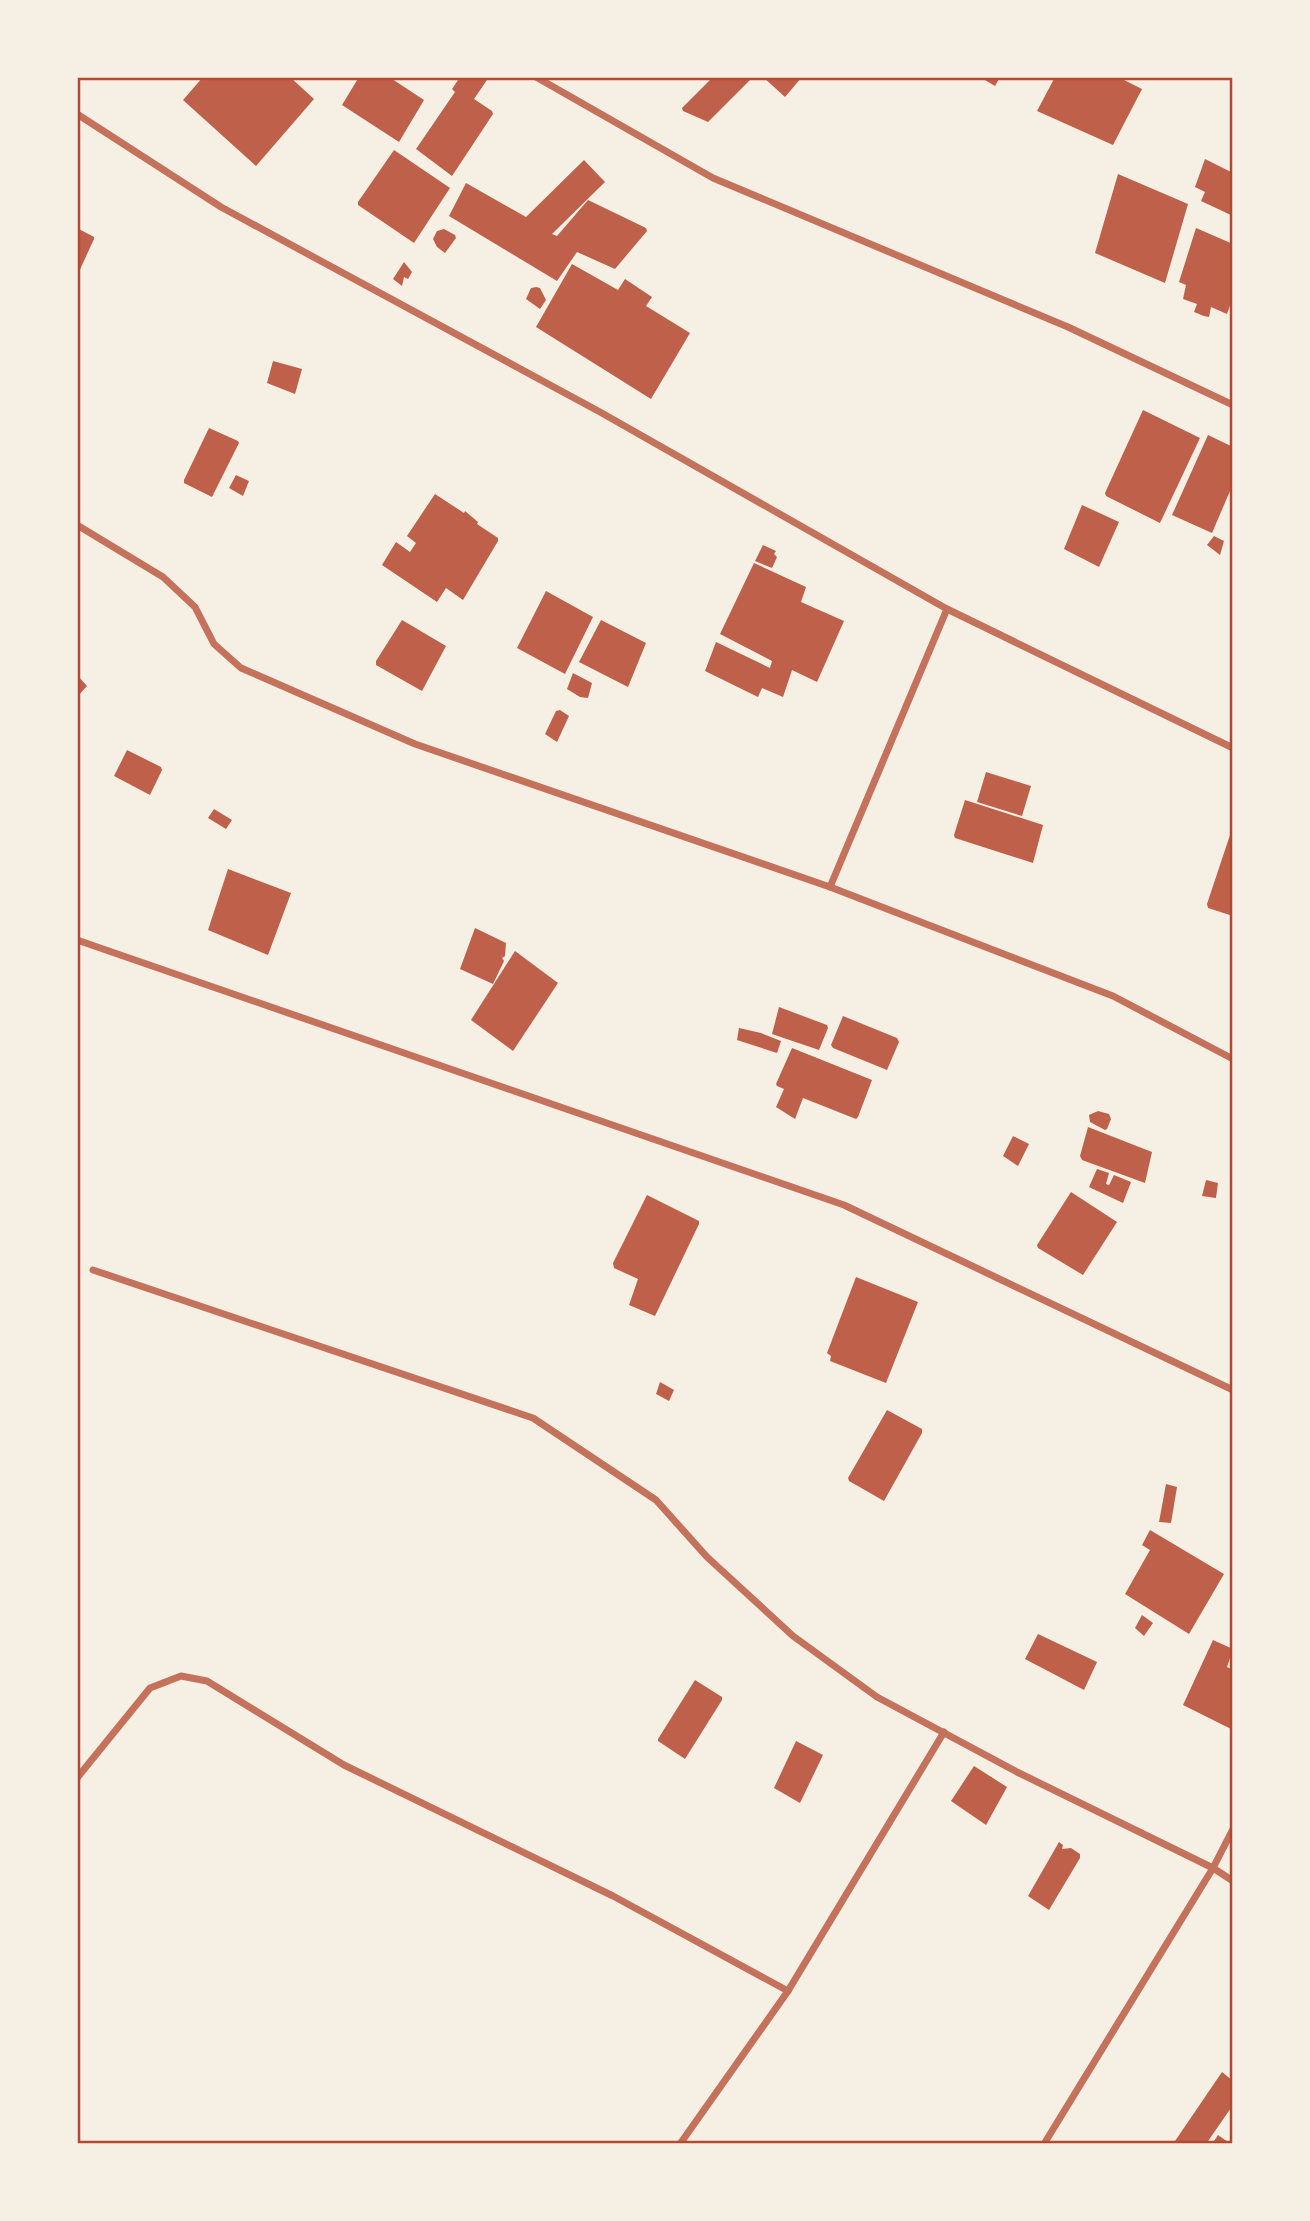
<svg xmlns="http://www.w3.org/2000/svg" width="1310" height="2221" viewBox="0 0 1310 2221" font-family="'Fira Sans Condensed',sans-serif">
  <rect width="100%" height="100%" fill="#f6efe4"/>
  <g fill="#bf614a">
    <path d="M203,77H290L314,99L256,166L183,100Z"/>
    <path d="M359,77H389L424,100L399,142L342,105Z"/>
    <path d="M460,77H489L474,99L492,111L493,114L452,176L416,149L455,92L452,89Z"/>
    <path d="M713,77H753L708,122L683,111L682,108Z"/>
    <path d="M763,77H802L785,97Z"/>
    <path d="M980,77H1000L995,86Z"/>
    <path d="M1055,77H1118L1142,89L1113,145L1037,111Z"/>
    <path d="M394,150L450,188L414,243L358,205V202Z"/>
    <path d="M1205,159L1233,173V216L1201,201L1205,192L1195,187Z"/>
    <path d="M584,160L605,182L552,234L557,236L588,200L646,228L647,231L615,269L577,252L557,281L449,216L466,183L526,217Z"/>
    <path d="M1118,174L1188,204L1165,283L1095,253Z"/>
    <path d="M77,228L94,237V239L77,276Z"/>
    <path d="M1196,228L1233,244V297L1227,314L1211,307L1209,317L1204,316L1194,312L1197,304L1183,299L1186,285L1179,282Z"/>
    <path d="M444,229L455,235L456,238L445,253L437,247L433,239L437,231Z"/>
    <path d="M404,262L412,272L408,279L404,277L402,286L393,279Z"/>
    <path d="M572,264L618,290L625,279L652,297L646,306L690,333L651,399L536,327Z"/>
    <path d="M536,287L540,288L546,300L540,309L526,299L531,288Z"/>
    <path d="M273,361L302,369L295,394L267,383Z"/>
    <path d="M1143,410L1200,438L1160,523L1106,496L1105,493Z"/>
    <path d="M209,428L238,441L239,443L212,497L184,483V480Z"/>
    <path d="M1208,435L1233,447V484L1212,533L1172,515Z"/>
    <path d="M236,475L249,481L243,496L229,488Z"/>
    <path d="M435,494L464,513L465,511L478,522L477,524L498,538V541L463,600L446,588L437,602L382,565L396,542L410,552L416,543L407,536Z"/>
    <path d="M1082,505L1119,522L1099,567L1064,549Z"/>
    <path d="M1214,536L1224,541L1220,555L1207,545Z"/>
    <path d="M763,545L776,551L774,554L777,557L772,568L755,561Z"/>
    <path d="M754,563L806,587L801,602L844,621L817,682L792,670L783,697L762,688L758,697L705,671L716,642L770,668L772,661L720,634Z"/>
    <path d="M546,591L593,617L565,674L517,648Z"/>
    <path d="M402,620L446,646L422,691L376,665V661Z"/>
    <path d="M601,620L646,643L628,687L579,662Z"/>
    <path d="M573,673L592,683L588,698L580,697L567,689Z"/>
    <path d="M77,675L87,686L77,697Z"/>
    <path d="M560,710L569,716L557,742L545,734L556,711Z"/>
    <path d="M127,750L161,767L162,770L150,795L114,776Z"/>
    <path d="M986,772L1031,786L1022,816L977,802Z"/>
    <path d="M965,800L1043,825L1033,863L955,838L954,835Z"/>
    <path d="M214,809L232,820L226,829L208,818Z"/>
    <path d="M1233,826V916L1208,908L1207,904Z"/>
    <path d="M228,869L291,893L268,955L208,930Z"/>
    <path d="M475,928L506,943L505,956L502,958L504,961L493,984L460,969Z"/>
    <path d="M515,951L558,983L513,1051L471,1020Z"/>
    <path d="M779,1007L827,1025L828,1028L819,1050L772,1034Z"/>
    <path d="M843,1016L897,1038L899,1042L887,1070L833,1048L831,1045Z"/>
    <path d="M739,1028L761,1033L781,1041L777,1053L737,1040Z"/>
    <path d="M792,1048L872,1080L858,1117L856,1119L803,1098L795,1119L776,1107L784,1089L777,1086L776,1084Z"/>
    <path d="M1098,1111L1109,1114L1111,1119L1107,1129L1105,1130L1090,1122L1089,1115Z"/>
    <path d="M1088,1127L1152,1152L1145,1183L1082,1160L1080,1156Z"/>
    <path d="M1013,1136L1029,1144L1018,1166L1003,1156Z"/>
    <path d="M1097,1169L1109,1173L1106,1184L1109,1185L1114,1175L1131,1182L1123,1203L1089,1187Z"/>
    <path d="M1206,1180L1218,1183L1216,1198L1202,1196Z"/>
    <path d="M1071,1192L1117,1222L1083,1275L1038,1248L1037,1245Z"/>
    <path d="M647,1195L699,1221V1224L655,1316L629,1305L638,1279L614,1268L613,1263Z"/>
    <path d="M856,1277L918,1302L886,1383L830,1361L831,1356L827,1353Z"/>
    <path d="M660,1382L674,1390L669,1401L656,1394Z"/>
    <path d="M887,1410L922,1429V1433L884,1501L849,1481L848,1478Z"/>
    <path d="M1166,1484L1177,1487L1171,1523L1159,1522Z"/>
    <path d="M1150,1530L1224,1574L1189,1634L1125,1594L1150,1550L1142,1545Z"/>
    <path d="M1142,1615L1153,1623L1144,1636L1135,1628Z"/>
    <path d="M1038,1634L1097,1662L1084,1690L1025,1659Z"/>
    <path d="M1213,1640L1233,1649L1227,1667L1233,1670V1730L1183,1705Z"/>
    <path d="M695,1680L722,1697V1700L685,1759L658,1741V1739Z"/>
    <path d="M796,1741L823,1755L800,1803L774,1788Z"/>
    <path d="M974,1766L1007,1787L986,1825L951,1801Z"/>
    <path d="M1059,1842L1063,1845L1062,1849L1071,1848L1080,1854V1858L1049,1910L1028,1896Z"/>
    <path d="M1222,2072L1233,2081V2105L1206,2144H1173Z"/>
    <path d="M1218,2135L1231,2144H1212Z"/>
  </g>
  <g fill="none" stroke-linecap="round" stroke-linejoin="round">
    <g stroke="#c5725c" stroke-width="7">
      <path d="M536,77L713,178L1068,327L1233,405"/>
      <path d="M77,114L221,207L600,412L947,609L1233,748"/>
      <path d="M77,525L163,577L195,607L214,644L241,668L415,744L830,887L1113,996L1233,1059"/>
      <path d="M830,887L947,609"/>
      <path d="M77,940L844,1205L1233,1390"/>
      <path d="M93,1270L533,1418L656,1500L707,1557L793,1636L877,1697L1017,1772L1213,1868L1233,1881"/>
      <path d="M77,1778L150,1688L181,1676L207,1681L344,1765L613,1896L788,1991"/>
      <path d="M680,2144L788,1991L944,1732"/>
      <path d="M1044,2144L1213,1868L1233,1829"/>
    </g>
  </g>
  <rect width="1310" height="2221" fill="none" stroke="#f6efe4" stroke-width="158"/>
  <rect x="79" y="79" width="1152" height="2063" fill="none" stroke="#b5482f" stroke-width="2.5"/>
</svg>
